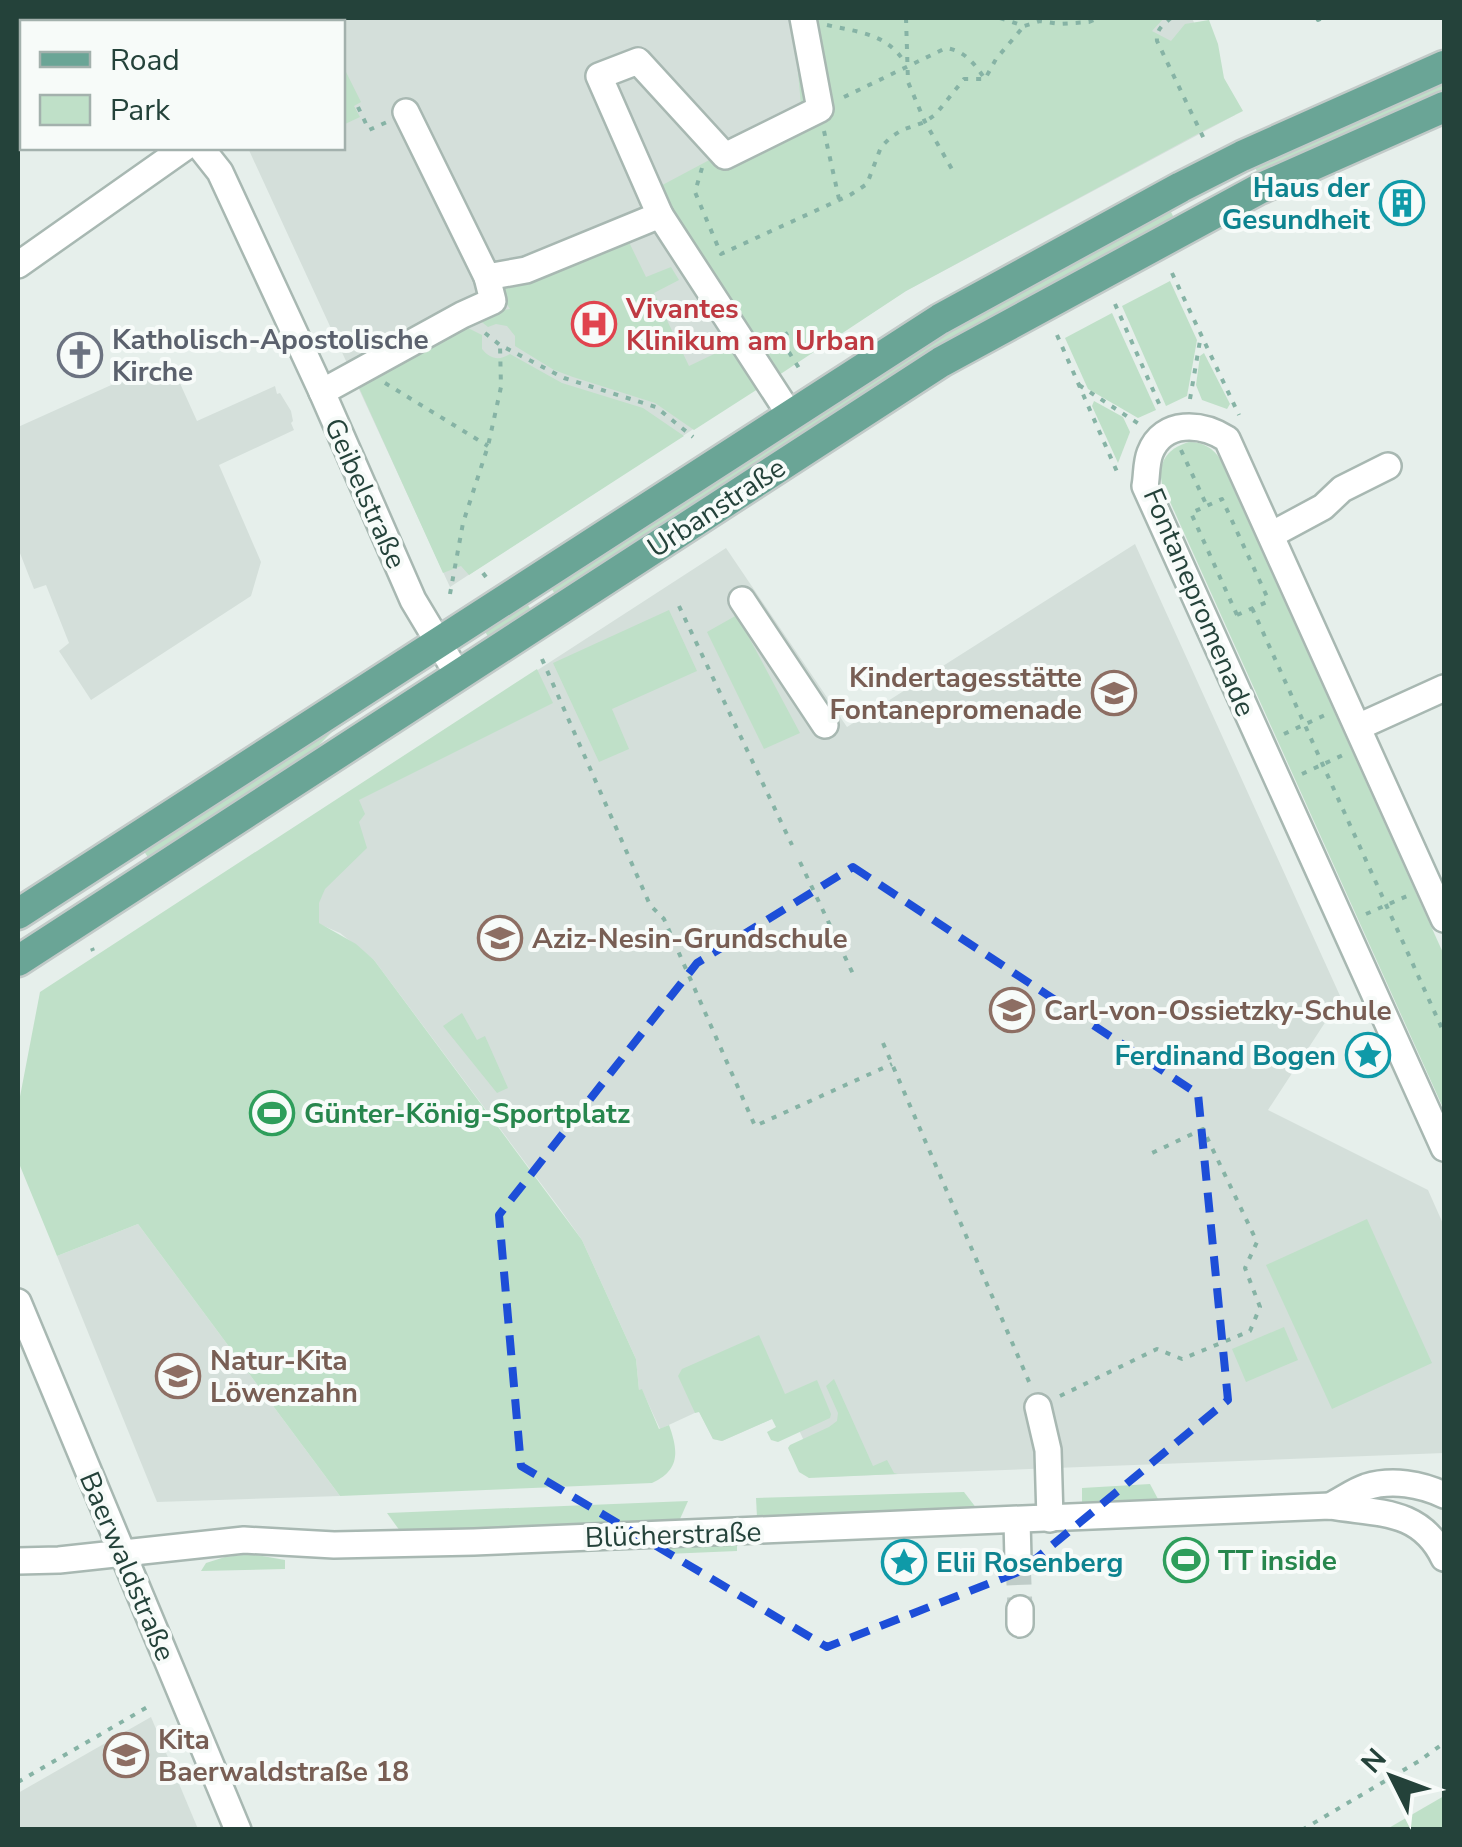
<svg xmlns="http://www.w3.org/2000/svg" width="1462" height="1847" viewBox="0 0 1462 1847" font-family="'Nunito Sans',sans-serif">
  <rect width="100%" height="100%" fill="#e6efeb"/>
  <g fill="#d4dfda">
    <path d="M276,18H1192L1235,115L906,291L450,587L248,148H342V22H273Z"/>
    <path d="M169,359L197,421L275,386L277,394L280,393L291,411L293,421L291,423L294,430L219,465L261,562L251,596L91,700L59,651L69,643L46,585L34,589L18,548V427Z"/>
    <path d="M1135,544L1341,998L1268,1110L1428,1190L1444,1226V1453L821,1477L790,1411L722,1441L713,1439L699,1411L660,1429L642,1390H639L636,1359L582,1240L560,1209L374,960L340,933L303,917L343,796L726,548L847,727Z"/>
    <path d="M138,1224L340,1496L157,1502L57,1256Z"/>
    <path d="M151,1717L198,1829H18V1793Z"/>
  </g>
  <g fill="#bfe0c8">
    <path d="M18,18H262L259,22H22V84L18,83Z"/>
    <path d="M793,18H1164L1152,31L1171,41L1185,24L1209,20L1218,44L1224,78L1243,111L1201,132L906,291L776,377L653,190L715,157L801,105Z"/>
    <path d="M342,64L361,102L354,106L360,117L343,125Z"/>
    <path d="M1444,77V95L1260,177L1252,162Z"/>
    <path d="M1168,206L1175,220L558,598L548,584L888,362Z"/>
    <path d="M626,236L646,277L671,267L679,280L654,293L689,366L733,345L761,387L694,430L655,403L573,377L554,370L515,346V336L507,326L496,324L488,327L473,315L510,309L497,289L506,285Z"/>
    <path d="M1170,281L1197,340L1187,396L1166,406L1122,306Z"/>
    <path d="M1112,313L1156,410L1138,418L1088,389L1065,338Z"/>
    <path d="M466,327L482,335V349C490,359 499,361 510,354L562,383L643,408L684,436L469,575L461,566L443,573L357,383Z"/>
    <path d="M1204,353L1230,404L1227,409L1202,400L1196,385L1200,356Z"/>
    <path d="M1094,401L1123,417L1130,432L1118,463L1092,406Z"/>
    <path d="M1189,442C1203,442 1213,448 1220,459L1444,955V1110L1162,484C1157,462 1168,448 1189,442Z"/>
    <path d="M526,602L531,610L491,641L482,627Z"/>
    <path d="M669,610L697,671L612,709L629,749L599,762L553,663Z"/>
    <path d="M737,615L800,733L764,749L707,632Z"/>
    <path d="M537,669L553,703L359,800L365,814L359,822L367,848L325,889L319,903V923L356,944L374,960L582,1240L636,1359L639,1390L642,1389L659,1429L669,1425C678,1450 681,1470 652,1483L340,1496L138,1224L57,1256L18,1161V1107L40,992Z"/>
    <path d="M408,677L410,681L332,732L303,761L150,860L143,850Z"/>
    <path d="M462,1013L477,1040L485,1036L508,1088L497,1093L443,1026Z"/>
    <path d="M1367,1219L1432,1363L1332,1409L1266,1265Z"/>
    <path d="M1284,1327L1298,1360L1246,1382L1232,1349Z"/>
    <path d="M759,1335L785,1394L817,1380L831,1414L830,1418L778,1442L771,1440L767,1432L776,1427L772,1419L722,1441L713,1439L699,1412L695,1413L678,1376L682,1369Z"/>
    <path d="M834,1379L873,1466L887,1460L894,1473L898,1474L809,1478L799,1472L788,1448L790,1445L829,1427L837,1421L838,1413L826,1386Z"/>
    <path d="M1150,1484L1159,1501L1082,1505V1488Z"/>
    <path d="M964,1492L977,1509L757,1517L756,1498Z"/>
    <path d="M688,1501L680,1519L400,1531L387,1513Z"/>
    <path d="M737,1543V1551L666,1554L665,1545Z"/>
    <path d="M251,1554L285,1560V1569L201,1571L206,1563L225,1557Z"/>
    <path d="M1444,1796V1829H1387Z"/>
  </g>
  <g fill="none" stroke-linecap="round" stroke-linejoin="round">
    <path stroke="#bfccc8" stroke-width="25" stroke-dasharray="25 12" stroke-linecap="butt" d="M1018,1560L1020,1609"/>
    <defs>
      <g id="minor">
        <path d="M266,22L269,18"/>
        <path d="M18,104H22"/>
        <path d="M406,112L487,277L526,270L660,215L599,76L638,61L725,156L820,109L803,18"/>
        <path d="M201,148L220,172L322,392L413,600L458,675"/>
        <path d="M660,215L790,415"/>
        <path d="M18,265L184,148"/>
        <path d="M322,392L462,315L493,301L487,277"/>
        <path d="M1271,535L1323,507L1342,489L1388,466"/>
        <path d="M742,600L825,725"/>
        <path d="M1358,727L1444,688"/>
        <path d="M1444,919L1227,439C1202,423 1163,419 1150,453C1146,463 1147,476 1145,486L1444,1148"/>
        <path d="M18,1302L238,1830"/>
        <path d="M1038,1407L1048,1450L1050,1519"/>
        <path d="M1330,1506C1342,1500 1354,1491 1366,1487C1392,1479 1421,1484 1444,1495"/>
        <path d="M1017,1520L1018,1560"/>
        <path d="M18,1561L59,1560L244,1540L334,1545L474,1542L1330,1506C1377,1514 1420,1508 1444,1558"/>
        <path d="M1020,1609V1624"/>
      </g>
      <g id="major">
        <path d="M18,914L940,319L1181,187L1242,156L1444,66"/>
        <path d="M18,961L941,362L1259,189L1444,107"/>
      </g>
    </defs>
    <use href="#minor" stroke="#a8b8b2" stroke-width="30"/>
    <use href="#major" stroke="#c2cac8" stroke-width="35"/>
    <g stroke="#86b3a5" stroke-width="4" stroke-dasharray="5 8" stroke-linecap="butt">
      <path d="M906,18L908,82L925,122L953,171"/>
      <path d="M1000,18L1024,26L1040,21L1060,24L1089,22L1098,18"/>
      <path d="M1171,18C1163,25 1156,29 1157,41L1204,139"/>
      <path d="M1317,18L1318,20L1323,18"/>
      <path d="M220,22L222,18"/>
      <path d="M827,25C857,32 887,33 905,63"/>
      <path d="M18,56L22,58"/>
      <path d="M844,97L946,48C965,51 974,63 985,79"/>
      <path d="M358,107L369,130L387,122"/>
      <path d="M824,131L839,199"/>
      <path d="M702,168L695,192L721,254L850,195L867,184L881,147L891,137L902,130L925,122L936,114L964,79H985L996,59L1024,26"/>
      <path d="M1172,273L1239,415"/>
      <path d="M1115,304L1161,408"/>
      <path d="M485,333L500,345L564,378L656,407L693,437"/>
      <path d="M788,333L780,338L799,368"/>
      <path d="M1057,335L1118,474"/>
      <path d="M385,383L488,446"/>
      <path d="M1079,385L1139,424"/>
      <path d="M1190,399L1201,335"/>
      <path d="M1181,450L1206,504"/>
      <path d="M483,573L486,577"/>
      <path d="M450,594L463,523L488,446L501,387L500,345"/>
      <path d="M679,606L792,845"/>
      <path d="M1252,608L1444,1033"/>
      <path d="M1237,615L1191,513L1222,499L1269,601"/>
      <path d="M1237,615L1269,601"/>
      <path d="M542,659L650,905L664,919L755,1126L892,1064"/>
      <path d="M1284,734L1325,715"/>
      <path d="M1302,774L1343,755"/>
      <path d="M800,862L854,976"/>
      <path d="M1366,914L1407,896"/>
      <path d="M92,948L93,951"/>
      <path d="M883,1043L1030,1384"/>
      <path d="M1060,1396L1157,1349L1182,1359L1250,1331L1260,1307L1245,1268L1257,1242L1203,1129L1152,1153"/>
      <path d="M18,1782L151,1705"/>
      <path d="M1302,1830L1419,1761L1444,1743"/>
    </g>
    <use href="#minor" stroke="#fff" stroke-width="25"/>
    <use href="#major" stroke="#6aa596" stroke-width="30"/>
  </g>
  <path fill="none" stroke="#1d4ed8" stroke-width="8" stroke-dasharray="20 12" stroke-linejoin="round" d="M853,867L1198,1094L1228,1400L1021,1571L827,1647L521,1466L499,1215L697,963Z"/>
  <defs>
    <symbol id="building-ring" viewBox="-11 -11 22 22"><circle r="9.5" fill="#f7fbf9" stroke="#0f9aa8" stroke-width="1.5"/><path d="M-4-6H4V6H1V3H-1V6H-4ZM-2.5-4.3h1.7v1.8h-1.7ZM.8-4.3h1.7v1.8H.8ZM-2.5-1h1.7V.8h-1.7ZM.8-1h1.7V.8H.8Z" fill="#0f9aa8"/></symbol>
    <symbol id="hospital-ring" viewBox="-11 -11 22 22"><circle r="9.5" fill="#f7fbf9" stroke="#e0444e" stroke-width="1.5"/><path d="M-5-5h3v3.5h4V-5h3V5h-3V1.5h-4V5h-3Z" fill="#e0444e"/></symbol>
    <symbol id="church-ring" viewBox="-11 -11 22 22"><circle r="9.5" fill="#f7fbf9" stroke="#6b7280" stroke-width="1.5"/><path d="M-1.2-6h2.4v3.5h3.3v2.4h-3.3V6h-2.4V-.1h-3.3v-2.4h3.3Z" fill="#6b7280"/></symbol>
    <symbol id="school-ring" viewBox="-11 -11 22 22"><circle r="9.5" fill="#f7fbf9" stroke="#8d6e63" stroke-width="1.5"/><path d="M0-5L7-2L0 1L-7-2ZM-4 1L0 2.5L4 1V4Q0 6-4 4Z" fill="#8d6e63"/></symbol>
    <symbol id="sight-ring" viewBox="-11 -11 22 22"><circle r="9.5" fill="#f7fbf9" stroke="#0f9aa8" stroke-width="1.5"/><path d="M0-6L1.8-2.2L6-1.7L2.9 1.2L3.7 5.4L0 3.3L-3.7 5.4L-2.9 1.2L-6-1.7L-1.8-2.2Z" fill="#0f9aa8"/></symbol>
    <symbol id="stadium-ring" viewBox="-11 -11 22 22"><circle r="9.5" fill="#f7fbf9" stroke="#2e9e5b" stroke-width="1.5"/><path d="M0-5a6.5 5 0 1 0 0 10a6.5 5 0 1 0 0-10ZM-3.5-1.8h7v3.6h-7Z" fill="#2e9e5b"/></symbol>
  </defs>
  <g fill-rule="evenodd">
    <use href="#building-ring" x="1377" y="178" width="50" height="50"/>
    <use href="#hospital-ring" x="569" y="299" width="50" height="50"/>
    <use href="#church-ring" x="55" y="330" width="50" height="50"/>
    <use href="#school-ring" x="1089" y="668" width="50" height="50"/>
    <use href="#school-ring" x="475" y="913" width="50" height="50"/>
    <use href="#school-ring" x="987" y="985" width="50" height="50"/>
    <use href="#sight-ring" x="1343" y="1030" width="50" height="50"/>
    <use href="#stadium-ring" x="247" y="1088" width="50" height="50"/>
    <use href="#school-ring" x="153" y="1351" width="50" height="50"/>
    <use href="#stadium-ring" x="1161" y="1535" width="50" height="50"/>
    <use href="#sight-ring" x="879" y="1537" width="50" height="50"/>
    <use href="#school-ring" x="101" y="1730" width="50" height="50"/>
  </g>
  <g text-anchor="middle" stroke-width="8" stroke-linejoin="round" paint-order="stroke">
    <g font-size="28" font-weight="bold" fill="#0d838f" stroke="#f7fbf9" text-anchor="end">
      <text x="1370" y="197">Haus der<tspan x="1370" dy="32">Gesundheit</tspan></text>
      <text x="1336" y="1065">Ferdinand Bogen</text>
      <text x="936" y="1572" text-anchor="start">Elii Rosenberg</text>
    </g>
    <g font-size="28" font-weight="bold" fill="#be3a42" stroke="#f7fbf9" text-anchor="start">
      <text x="626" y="318">Vivantes<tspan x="626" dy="32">Klinikum am Urban</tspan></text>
    </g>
    <g font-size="28" font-weight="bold" fill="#5b616d" stroke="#f7fbf9" text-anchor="start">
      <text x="112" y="349">Katholisch-Apostolische<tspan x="112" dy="32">Kirche</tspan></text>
    </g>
    <g font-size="28" fill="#24423a" stroke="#f7fbf9">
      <text transform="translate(366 493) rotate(66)" y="10">Geibelstraße</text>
      <text transform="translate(716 507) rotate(-33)" y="10">Urbanstraße</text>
      <text transform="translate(1200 602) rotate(67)" y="10">Fontanepromenade</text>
      <text transform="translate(673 1534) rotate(-2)" y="10">Blücherstraße</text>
      <text transform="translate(128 1566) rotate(67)" y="10">Baerwaldstraße</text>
    </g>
    <g font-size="28" font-weight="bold" fill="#785e54" stroke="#f7fbf9" text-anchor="start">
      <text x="1082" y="687" text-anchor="end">Kindertagesstätte<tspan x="1082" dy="32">Fontanepromenade</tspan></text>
      <text x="532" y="948">Aziz-Nesin-Grundschule</text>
      <text x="1044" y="1020">Carl-von-Ossietzky-Schule</text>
      <text x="210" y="1370">Natur-Kita<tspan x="210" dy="32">Löwenzahn</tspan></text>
      <text x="158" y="1749">Kita<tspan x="158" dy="32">Baerwaldstraße 18</tspan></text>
    </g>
    <g font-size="28" font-weight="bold" fill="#27864d" stroke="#f7fbf9" text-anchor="start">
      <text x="304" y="1123">Günter-König-Sportplatz</text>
      <text x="1218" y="1570">TT inside</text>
    </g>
  </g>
  <rect width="1462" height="1847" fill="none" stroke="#24423a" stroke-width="40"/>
  <rect x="20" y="20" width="325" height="130" fill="#f7fbf9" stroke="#a3b1ad" stroke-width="2.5"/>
  <rect x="40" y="52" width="50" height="15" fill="#6aa596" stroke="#a3b1ad" stroke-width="2.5"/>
  <text x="110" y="70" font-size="30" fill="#24423a">Road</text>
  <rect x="40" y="95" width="50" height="30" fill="#bfe0c8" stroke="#a3b1ad" stroke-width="2.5"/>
  <text x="110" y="120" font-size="30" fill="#24423a">Park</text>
  <g transform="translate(1392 1777) rotate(312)" stroke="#f7fbf9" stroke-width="8" paint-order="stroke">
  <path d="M0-8L18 38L0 25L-18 38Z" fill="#24423a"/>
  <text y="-15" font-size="28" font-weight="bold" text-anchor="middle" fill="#24423a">N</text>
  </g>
</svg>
